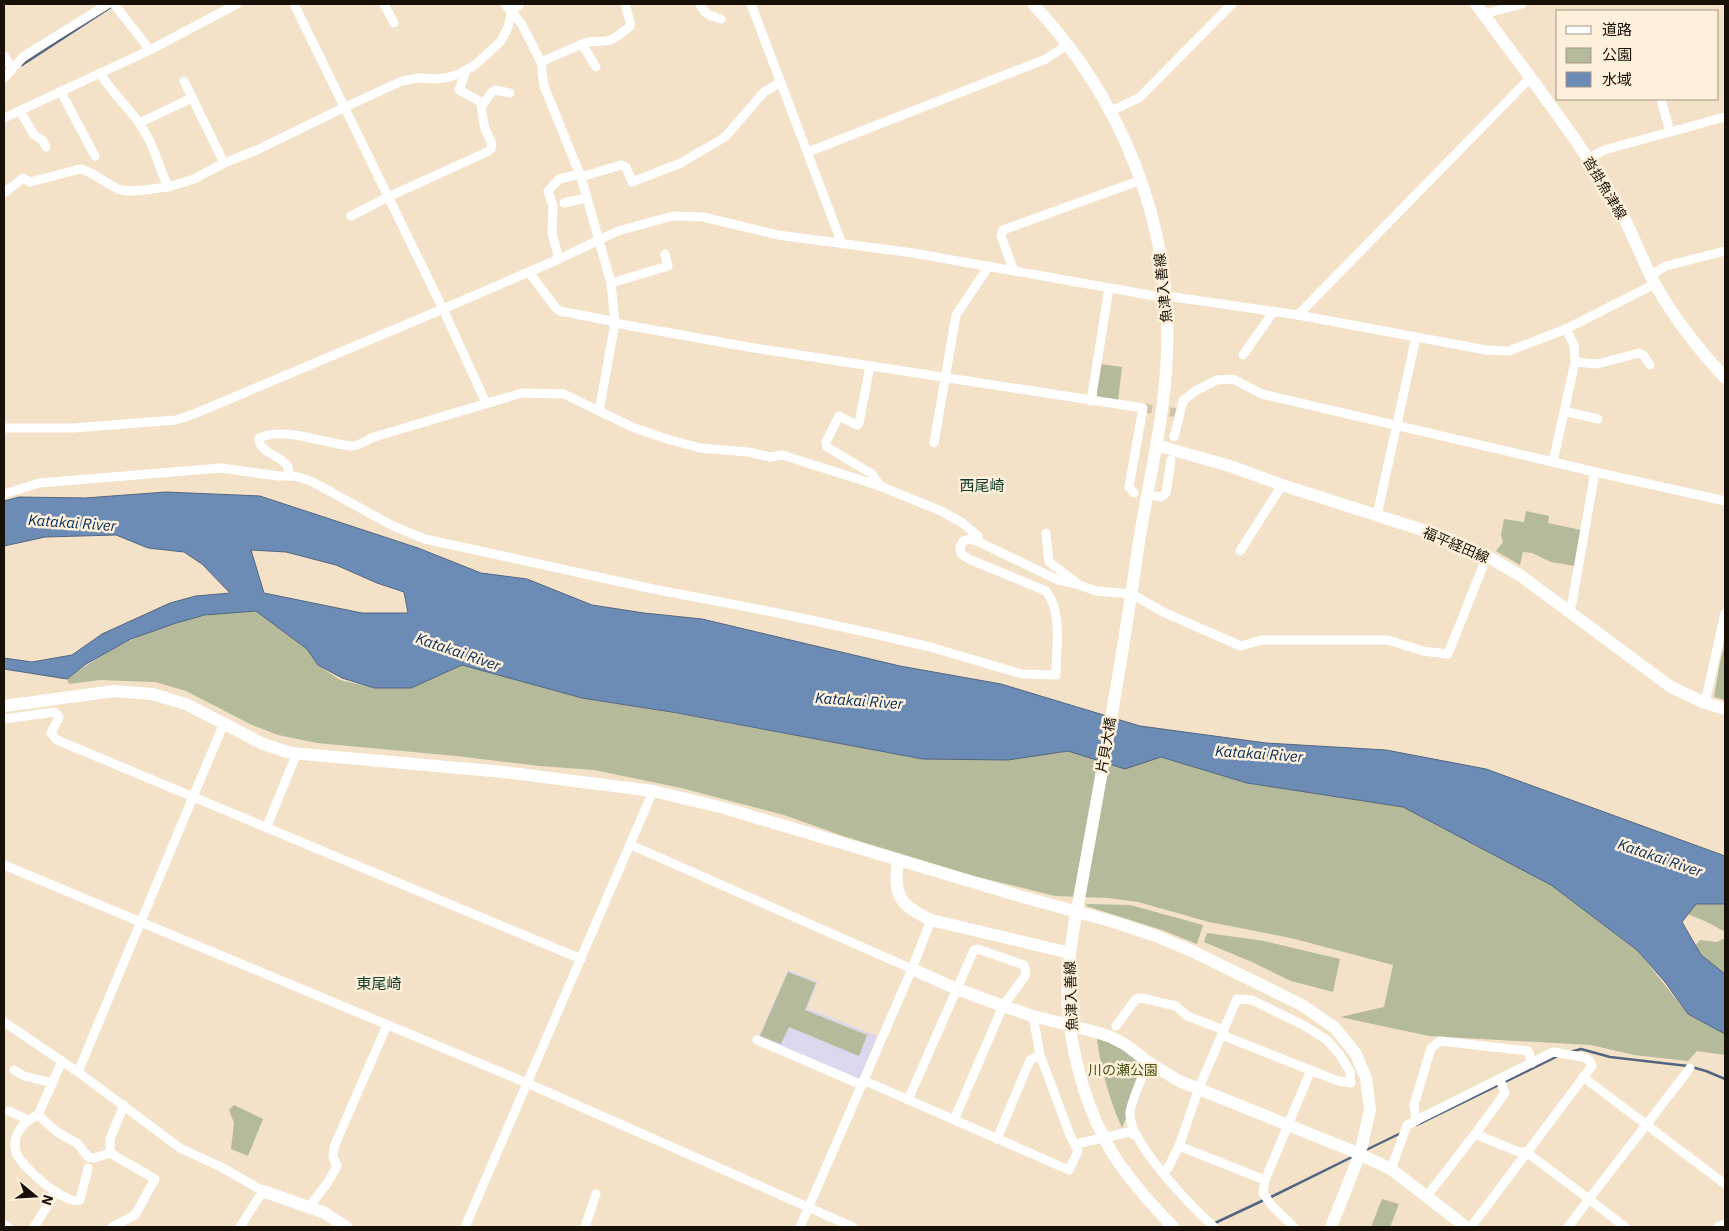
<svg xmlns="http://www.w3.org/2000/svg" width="1729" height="1231" viewBox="0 0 1729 1231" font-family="'IBM Plex Sans','Noto Sans JP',sans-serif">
  <rect width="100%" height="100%" fill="#f3e2c7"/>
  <path fill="#ddd7ed" d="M788,970L818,982L807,1008L877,1036L859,1080L758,1038Z"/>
  <g fill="#b4ba9a">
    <path d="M1100,364L1122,367L1118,401L1098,398L1096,389Z"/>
    <path d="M1526,511L1549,516L1548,523L1581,530L1575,566L1551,562L1532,553L1523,552L1520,565L1496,551L1503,542L1501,535L1504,519L1524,522Z"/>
    <path d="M257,611L307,649L318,665L340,680L374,688H411L462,664L582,698L690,716L793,735L1008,760L1068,751L1125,769L1161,757L1247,783L1403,807L1547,882L1637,950L1688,1014L1725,1034V1055L1697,1051L1688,1061L1634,1055L1591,1045L1429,1036L1340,1017L1384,1007L1393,965L1291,938L1209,922L1138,902L1108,898L1055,896L974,876L843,836L784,815L681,788L594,770L540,766L456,756L317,743L278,735L252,725L186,691L155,682L100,680L69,684L67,679C109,648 158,623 210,615C225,613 241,613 257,611Z"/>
    <path d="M1725,644V700L1714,697L1720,662Z"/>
    <path d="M1725,893V932L1707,922L1678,910Z"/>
    <path d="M1087,904L1130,905L1203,925L1197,944L1162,930L1086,906Z"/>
    <path d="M1207,933L1264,941L1340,959L1333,992L1291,981L1252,962L1204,942Z"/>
    <path d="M1725,938V994L1688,954L1700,940L1717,942Z"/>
    <path d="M788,972L816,983L805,1010L867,1035L859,1056L789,1027L781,1044L760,1036Z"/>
    <path d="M1096,1032L1148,1062L1122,1128C1108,1097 1100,1065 1096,1032Z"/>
    <path d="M234,1105L263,1119L248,1156L231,1149L234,1123L229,1110Z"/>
    <path d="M1382,1199L1399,1204L1390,1227H1371Z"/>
  </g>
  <path fill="#6c8bb5" stroke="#526681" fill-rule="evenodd" d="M166,492L260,496L418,548L481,573L527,579L592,605L644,613L702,619L900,666L1001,684L1140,726L1266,743L1386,750L1486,769L1725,856V904H1696L1682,922L1701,955L1725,974V1034L1688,1014L1665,982L1637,950L1551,885L1403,807L1247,783L1161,757L1125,769L1068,751L1008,760L923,759L677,713L582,698L462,665L411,688H374L342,678L318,665L307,649L256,611L205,615L176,623L131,639L86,664L67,679L4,669V658L32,662L72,655L102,634L170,603L196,596L230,593L202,564L184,552L148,548L116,535L45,537L4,546V501L19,497L85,498ZM251,550L286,552L336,565L377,583L404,592L408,613H362L264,593Z"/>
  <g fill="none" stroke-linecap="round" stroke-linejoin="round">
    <g stroke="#526681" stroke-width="2.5">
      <path d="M22,65L114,5"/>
      <path d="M1570,1052L1581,1049L1610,1057L1688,1066L1706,1071L1725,1079"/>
      <path d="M1417,1125L1558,1056"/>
      <path d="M1366,1150L1401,1133"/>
      <path d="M1269,1198L1354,1156"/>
      <path d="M1215,1223L1264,1200"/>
    </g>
    <path stroke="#d2c3aa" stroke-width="9" stroke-dasharray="9 4.5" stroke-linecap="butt" d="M1143,408L1179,413"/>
    <g stroke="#fff" stroke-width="9">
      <path d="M114,4L150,50"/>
      <path d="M294,4L443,309L486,403"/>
      <path d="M384,4L394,23"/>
      <path d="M505,4L521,23L541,62L544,86L581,177L611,283L615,323L599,411"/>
      <path d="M700,4C704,14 710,16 721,19"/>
      <path d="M751,4L842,244"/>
      <path d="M1484,14L1522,4"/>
      <path d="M4,56L12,68"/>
      <path d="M541,62L582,44"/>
      <path d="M596,67L582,44C591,40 600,43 610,40C617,38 624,31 630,26V22L625,4"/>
      <path d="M466,70L459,90L483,103"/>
      <path d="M100,73C112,94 131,109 143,129C155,147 159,168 168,187L194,179L224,163L257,150L343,108L402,81L418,78L435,79L450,77L461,73L475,65L501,41L508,27L512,11L520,4"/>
      <path d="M4,78L24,56L108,4"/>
      <path d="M184,81L224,163"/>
      <path d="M61,92L95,156"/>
      <path d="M1661,99L1670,132"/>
      <path d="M20,111L34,135L42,140L46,147"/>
      <path d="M1111,111L1139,98L1232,4"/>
      <path d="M4,118L150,50L237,4"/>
      <path d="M139,123L192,98"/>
      <path d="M808,152L1046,59L1067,45"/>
      <path d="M1588,159L1604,150L1725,117"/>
      <path d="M581,177L621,165L626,167L632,182L681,163L725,137L764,92L781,82"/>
      <path d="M4,193L23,178L30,182L80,169C94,172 105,183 118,189C130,194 155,188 168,187"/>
      <path d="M564,203L586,198"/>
      <path d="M351,216L388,197L487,152L491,149L492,144L485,129L481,107L491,93L495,90L510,93"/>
      <path d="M559,259L552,233L553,206L548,191L559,179L580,174"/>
      <path d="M1014,271L1001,236L1003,230L1141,180"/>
      <path d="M529,272L555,307L560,311L606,320L615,323L748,347L1143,408L1129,487L1134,493"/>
      <path d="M1651,275L1666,266L1725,251"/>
      <path d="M611,283L668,266L665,254"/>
      <path d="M1298,315L1530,78"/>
      <path d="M1243,355L1274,311"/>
      <path d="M1575,362L1597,364L1639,353L1643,355L1650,365"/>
      <path d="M870,366L859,423L857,425L839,416L826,442L827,447L872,474L880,486L941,511L961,522L978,536L979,542L1058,580L1077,584L1096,591L1132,594L1163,612L1241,646L1262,640H1388L1423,651L1448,654L1487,556"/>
      <path d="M1091,401L1109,288"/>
      <path d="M1564,411L1598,419"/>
      <path d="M4,428H73L176,420L194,414L443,309L559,259L618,231L673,216L703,217L778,235L913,253L1155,296H1167L1298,315L1486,350L1509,351L1566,329L1655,284"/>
      <path d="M1174,437L1183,401L1195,391L1217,380L1233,379L1262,394L1553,462L1575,362L1574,345L1566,329"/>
      <path d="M934,443L956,315L989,266"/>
      <path d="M1553,462L1595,472L1572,603L1569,612"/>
      <path d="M1595,472L1725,501"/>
      <path d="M289,476C288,473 289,470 288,467C282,455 258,453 259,438C285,426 324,444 352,446C359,446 367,440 374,437L522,393L564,394L632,427L667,439L700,448L748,452L770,457L782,455L880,486"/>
      <path d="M4,494L39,483L221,468L278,476H294L311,481L393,526L425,539L653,589L768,611L866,632L930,647L1022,674L1056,675C1056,649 1063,612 1046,591L971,560L961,554L960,547L963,541L970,539L979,542"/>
      <path d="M1156,496L1161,497L1166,493L1171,460"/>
      <path d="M1377,515L1416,337"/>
      <path d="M1046,533L1049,562L1077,583"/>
      <path d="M1240,551L1282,485"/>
      <path d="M1705,703L1725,613"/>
      <path d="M4,719L55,712L59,717L51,733L57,740L581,959"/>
      <path d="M267,826L297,753"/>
      <path d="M631,845L912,969"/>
      <path d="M4,865L527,1083L853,1227"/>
      <path d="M4,1022L78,1072L180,1148L221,1167L263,1191L240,1227"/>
      <path d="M1116,1026L1136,999L1141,998L1176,1006L1187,1016L1224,1030"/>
      <path d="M757,1040L862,1085"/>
      <path d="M62,1061L38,1115C24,1121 11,1135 16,1152C20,1166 66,1206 80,1200L88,1168"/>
      <path d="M1148,1062C1144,1073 1130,1104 1130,1113C1129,1143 1192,1207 1214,1227"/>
      <path d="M14,1070L24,1076L53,1083"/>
      <path d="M78,1072L224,723"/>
      <path d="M1583,1077L1725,1184"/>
      <path d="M863,1080L1069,1170L1078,1151L1070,1135L1040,1055L1033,1016"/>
      <path d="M908,1100L974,950L978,949L1024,965L1026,971L1025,976L1003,1006L954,1120"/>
      <path d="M9,1111L28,1120"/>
      <path d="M38,1115L57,1132L77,1143L88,1157L94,1158L110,1153"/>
      <path d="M1416,1121L1414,1105L1431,1048L1440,1041L1528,1051L1532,1063"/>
      <path d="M1475,1134L1505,1093L1500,1079"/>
      <path d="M997,1139L1030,1060L1040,1055"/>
      <path d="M1076,1144L1129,1132L1138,1137"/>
      <path d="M1179,1146L1265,1180"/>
      <path d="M1391,1169L1407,1125L1553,1052L1583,1057L1590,1061L1592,1066L1471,1227"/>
      <path d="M1162,1171L1168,1168L1179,1146L1199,1088L1237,999L1252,1000L1305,1026L1327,1040L1340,1055L1350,1072L1351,1083L1338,1081L1222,1035"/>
      <path d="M1427,1196L1475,1134L1519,1152H1526L1589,1199L1568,1227"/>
      <path d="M309,1207L328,1182L337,1166L333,1157L334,1147L387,1025"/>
      <path d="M4,1225L8,1227"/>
      <path d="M34,1227L56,1192"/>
      <path d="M112,1227L135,1215L155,1179L110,1153V1139L124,1105"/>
      <path d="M465,1227L653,791"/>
      <path d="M585,1227L596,1194"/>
      <path d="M800,1227L912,969L931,920"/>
      <path d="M1294,1227L1272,1206L1263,1193L1265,1180L1311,1070"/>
      <path d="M1625,1227L1589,1199L1690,1068"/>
      <path d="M1718,1227L1725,1224"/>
    </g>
    <g stroke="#fff" stroke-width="12">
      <path d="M1033,4C1121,98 1172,222 1167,352C1165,418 1148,483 1138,548C1120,675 1097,800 1074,926C1069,957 1065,990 1069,1021C1075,1066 1089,1114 1113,1154C1130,1181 1151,1204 1173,1227"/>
      <path d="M1476,4C1523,68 1572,131 1614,199C1630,226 1640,256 1655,284C1675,320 1698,348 1725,378"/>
      <path d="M1156,445L1233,467L1282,485L1429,532L1454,541L1487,556L1521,576L1671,687L1705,703L1725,709"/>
      <path d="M4,706L114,691L152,694L186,704L263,744L291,753L504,772L653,791L724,808L1023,897L1114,922L1156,936L1194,952L1302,1005L1335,1028L1356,1054L1366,1078L1370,1110L1360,1154L1331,1227"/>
      <path d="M898,860C893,895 899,905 931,920L1070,953"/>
      <path d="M912,969L957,989L1003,1006L1033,1016L1096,1032L1111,1037L1126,1045L1148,1062L1179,1081L1350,1150L1391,1169L1466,1227"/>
      <path d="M263,1191L325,1213L346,1227"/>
    </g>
  </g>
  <g text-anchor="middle" stroke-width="5" stroke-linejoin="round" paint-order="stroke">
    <g font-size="14" fill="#171108" stroke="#fef0da">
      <text transform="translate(1605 188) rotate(59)" y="5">沓掛魚津線</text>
      <text transform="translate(1163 288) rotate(-96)" y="5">魚津入善線</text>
      <text transform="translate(1456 545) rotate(23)" y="5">福平経田線</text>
      <text transform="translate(1106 745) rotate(-80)" y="5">片貝大橋</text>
      <text transform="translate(1071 996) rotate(-92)" y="5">魚津入善線</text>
    </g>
    <g font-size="14" fill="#4b5215" stroke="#fef0da">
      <text x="1123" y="1075">川の瀬公園</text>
    </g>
    <g font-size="15" fill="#0f3c29" stroke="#fef0da">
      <text x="982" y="491">西尾崎</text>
      <text x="379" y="989">東尾崎</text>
    </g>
    <g font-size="15" font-style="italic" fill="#002a5d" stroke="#fef0da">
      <text transform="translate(72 523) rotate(4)" y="5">Katakai River</text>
      <text transform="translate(458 652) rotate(19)" y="5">Katakai River</text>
      <text transform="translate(859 701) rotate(4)" y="5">Katakai River</text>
      <text transform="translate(1259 754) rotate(4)" y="5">Katakai River</text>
      <text transform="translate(1660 858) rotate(19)" y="5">Katakai River</text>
    </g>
  </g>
  <rect width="1729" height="1231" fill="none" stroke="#171108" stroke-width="10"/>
  <rect x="1556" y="10" width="162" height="90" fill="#fef0da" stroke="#a29786"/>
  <rect x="1566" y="26" width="25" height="8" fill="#ffffff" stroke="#a29786"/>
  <text x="1602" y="35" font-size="15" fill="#171108">道路</text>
  <rect x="1566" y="48" width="25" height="15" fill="#b4ba9a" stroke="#a29786"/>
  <text x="1602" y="60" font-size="15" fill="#171108">公園</text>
  <rect x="1566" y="72" width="25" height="15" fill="#6c8bb5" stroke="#a29786"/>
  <text x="1602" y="85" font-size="15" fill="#171108">水域</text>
  <g transform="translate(35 1196) rotate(108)" stroke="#fef0da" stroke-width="4" paint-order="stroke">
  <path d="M0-4L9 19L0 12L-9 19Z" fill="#171108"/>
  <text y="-8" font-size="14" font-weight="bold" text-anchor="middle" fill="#171108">N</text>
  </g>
</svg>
